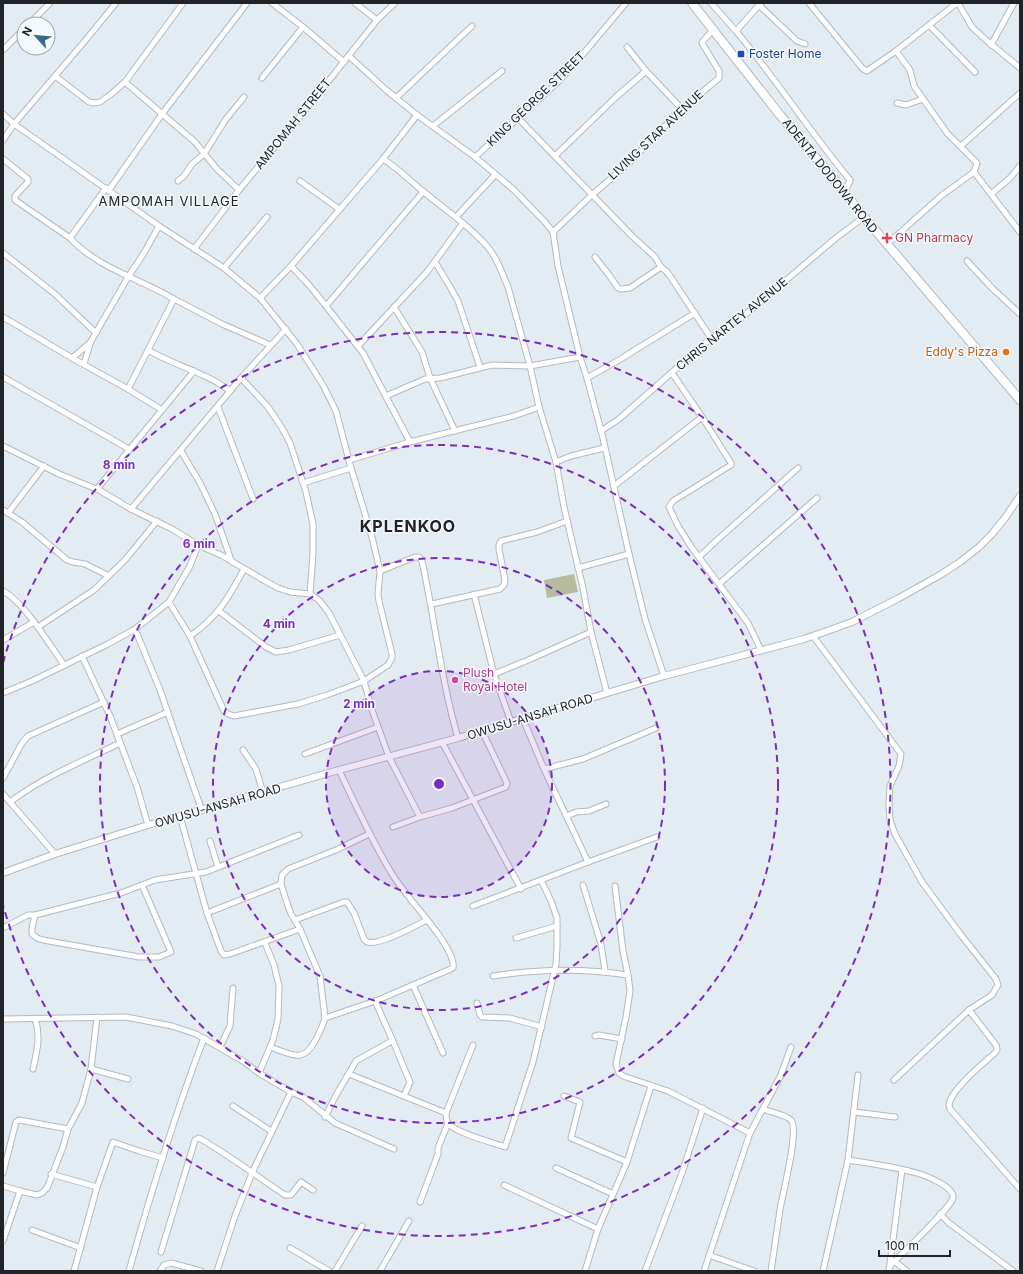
<svg xmlns="http://www.w3.org/2000/svg" width="1023" height="1274" viewBox="0 0 1023 1274" font-family="Inter,sans-serif">
  <rect width="100%" height="100%" fill="#e4ecf3"/>
  <path fill="#b7bb9f" d="M574,574L578,592L547,598L544,580Z"/>
  <g fill="none" stroke-linecap="round" stroke-linejoin="round">
    <defs>
      <g id="minor">
        <path d="M272,3L303,27L344,62"/>
        <path d="M355,3L377,20"/>
        <path d="M711,3L736,31"/>
        <path d="M761,3L736,31C776,79 810,132 850,180V181L844,192"/>
        <path d="M809,3L863,69L867,71L896,51L957,3"/>
        <path d="M958,3L972,27L986,40L1020,68"/>
        <path d="M759,5L797,41L805,44"/>
        <path d="M29,24L50,3"/>
        <path d="M929,25L975,72"/>
        <path d="M991,45L1014,3"/>
        <path d="M627,47L646,71L682,109"/>
        <path d="M3,50L24,29"/>
        <path d="M896,51L910,70L914,86L947,133L977,163L974,172"/>
        <path d="M349,56L385,89L417,115L475,157L514,190L545,222L553,232L558,266L580,357L587,378L603,438L629,554L578,568"/>
        <path d="M55,76L89,102L94,103L100,102L110,95L125,82L183,3"/>
        <path d="M262,78L303,27"/>
        <path d="M125,82L195,142L216,168L239,190"/>
        <path d="M396,98L472,26"/>
        <path d="M897,103L906,105L923,99"/>
        <path d="M3,114L14,124L159,226L224,268L260,298L297,344L323,385L336,411L351,468L372,537L380,571L378,594L379,601L392,654V658L388,665L364,681L327,695L298,704L234,716L228,714L224,711L190,636L169,602"/>
        <path d="M518,118L632,236L655,257L661,267L667,272L672,279L711,338"/>
        <path d="M433,126L502,71"/>
        <path d="M3,140L14,124L84,42L116,3"/>
        <path d="M961,146L1020,93"/>
        <path d="M555,156L616,97L646,71"/>
        <path d="M475,157L559,81L589,47L626,3"/>
        <path d="M3,159L28,179V182L15,196V200L70,238"/>
        <path d="M383,159C398,168 410,181 424,192C444,209 467,224 485,244C496,255 502,273 508,287L530,366L539,407L556,462L564,507L583,588L591,632L607,693"/>
        <path d="M178,181L184,176L192,164L204,154L226,119L244,97"/>
        <path d="M300,181L339,209"/>
        <path d="M106,188L70,238C97,268 141,279 174,299"/>
        <path d="M109,190L162,114L247,3"/>
        <path d="M991,194L1010,178L1020,166"/>
        <path d="M456,217L495,175"/>
        <path d="M553,232L592,195L630,162L646,145L682,109L719,78V71L702,43L703,41L713,30"/>
        <path d="M886,245L941,196L974,172L1020,232"/>
        <path d="M194,249L239,190L307,108L377,20L395,3"/>
        <path d="M3,253L55,294L96,333"/>
        <path d="M595,257L609,275L618,288L621,289L630,288L661,267"/>
        <path d="M967,261L992,288L1020,314"/>
        <path d="M435,262L449,285L458,301L480,367"/>
        <path d="M291,266L309,285L326,306"/>
        <path d="M224,268L267,217"/>
        <path d="M260,298L291,266L383,159L417,115"/>
        <path d="M394,307L422,352L430,378L455,431"/>
        <path d="M3,317L72,358L90,343L128,277L144,253L159,226"/>
        <path d="M358,346L427,272L463,223"/>
        <path d="M72,358L128,389L162,410"/>
        <path d="M84,364L90,344"/>
        <path d="M3,377L129,449"/>
        <path d="M241,378L268,407L282,428L290,443L306,492L313,524V554L310,594"/>
        <path d="M587,378L619,360L695,313"/>
        <path d="M128,389L148,350"/>
        <path d="M230,391C205,372 175,366 148,350L174,299L222,324L270,345"/>
        <path d="M386,396L425,379L440,378L492,365L530,366L580,357"/>
        <path d="M218,407L253,499"/>
        <path d="M702,417L731,463V465L673,501L669,507L678,526L692,548L748,623L761,650"/>
        <path d="M601,431L619,419L711,338L740,319L836,238L864,217"/>
        <path d="M410,442L363,353L326,306L423,192"/>
        <path d="M3,446L59,474L99,490L131,509L172,529L198,545L221,555L267,582L278,588L290,592L310,594L319,600L329,613L364,681L372,710L389,757L420,817L452,808L506,787L507,783L482,731"/>
        <path d="M181,451L200,483L215,514L231,560"/>
        <path d="M349,460L410,442L514,416L539,407"/>
        <path d="M556,462L571,456L604,448"/>
        <path d="M303,483L351,468"/>
        <path d="M614,486L702,417L672,373"/>
        <path d="M97,489L194,371"/>
        <path d="M131,509L241,378L286,329"/>
        <path d="M3,510L22,522L67,560L73,562L85,564L109,576"/>
        <path d="M8,513L44,466"/>
        <path d="M629,554L645,619L664,676"/>
        <path d="M699,557L715,542L798,468"/>
        <path d="M380,571L415,557H419L422,561C435,620 441,680 458,738"/>
        <path d="M719,584L817,498"/>
        <path d="M3,591C24,602 50,645 64,665"/>
        <path d="M474,594L494,674L511,722"/>
        <path d="M432,604L500,589L504,585L505,580L499,549V545L501,541L537,532L567,521"/>
        <path d="M219,611L266,647L276,652L289,650L340,635"/>
        <path d="M38,627L94,590L125,560L157,521"/>
        <path d="M135,629L160,690L202,811"/>
        <path d="M190,636C217,618 229,597 244,569"/>
        <path d="M813,636L901,754L899,766L890,786L889,805L890,820L895,834L922,882L961,935L996,979L998,985L992,995L969,1010"/>
        <path d="M3,640L34,622"/>
        <path d="M82,656L110,716L137,787L148,825"/>
        <path d="M494,674L526,661L591,632"/>
        <path d="M3,693L32,681L108,644L135,629L169,602L190,566L198,545"/>
        <path d="M523,719L544,769L588,862"/>
        <path d="M117,734L168,712"/>
        <path d="M442,742L521,889"/>
        <path d="M243,750L256,769L263,793"/>
        <path d="M305,754L378,727"/>
        <path d="M544,769L583,759L656,728"/>
        <path d="M3,778L22,743L28,736L104,702"/>
        <path d="M3,794L55,854"/>
        <path d="M10,802C43,777 83,761 120,743"/>
        <path d="M180,816L207,913L221,951L224,955L230,954L300,929"/>
        <path d="M567,816L576,812L589,811L606,804"/>
        <path d="M393,827L420,817"/>
        <path d="M210,841L218,867"/>
        <path d="M583,885L601,944L605,971"/>
        <path d="M615,886L623,951L628,975L630,991L626,1017L616,1064L619,1073L623,1076L668,1091L750,1133"/>
        <path d="M473,906L588,862L657,837"/>
        <path d="M207,913L281,884"/>
        <path d="M35,915L32,928V934L37,938L43,940L139,957H159L171,952L142,885"/>
        <path d="M295,920L344,902H347L354,913L364,939L367,942C379,946 415,926 427,920"/>
        <path d="M3,928L28,915H35L121,893L155,880L206,872L299,835"/>
        <path d="M516,938L557,926"/>
        <path d="M493,976C538,969 583,968 628,975"/>
        <path d="M413,985L443,1053"/>
        <path d="M477,1003L480,1015L482,1017L510,1018L542,1027"/>
        <path d="M325,1018L320,976L300,929L291,914L287,903L281,884L282,875L288,869L336,850L369,834"/>
        <path d="M3,1019L126,1017L172,1026L196,1034L243,1061L259,1073L291,1092L303,1097L335,1123L394,1149"/>
        <path d="M595,1036L599,1035L622,1039"/>
        <path d="M392,1039L410,1082L404,1096"/>
        <path d="M220,1047L230,1026L233,988"/>
        <path d="M270,1047C291,1054 303,1064 315,1041C319,1033 323,1026 325,1018L378,1000L453,968C456,953 426,918 416,906C408,896 399,885 392,874C372,841 356,806 339,770"/>
        <path d="M33,1069C37,1050 41,1038 35,1018"/>
        <path d="M91,1069L128,1079"/>
        <path d="M259,1073L273,1040L278,1019L279,986L274,965L265,943"/>
        <path d="M349,1074L441,1111L446,1113C446,1116 446,1120 448,1123C453,1132 494,1143 505,1147L533,1062L556,964L557,946V918L551,901L541,880"/>
        <path d="M894,1080L969,1010L996,1045L997,1049L996,1052C984,1063 951,1089 949,1105L950,1109L1020,1189"/>
        <path d="M564,1096L580,1102L571,1138L627,1162"/>
        <path d="M233,1106L271,1131"/>
        <path d="M763,1109C770,1112 787,1115 791,1120C800,1130 782,1195 780,1210C777,1231 774,1251 771,1271"/>
        <path d="M854,1112L895,1117"/>
        <path d="M446,1113L473,1045"/>
        <path d="M325,1117L335,1097L356,1061L390,1042L392,1039L375,1001"/>
        <path d="M848,1160C873,1164 900,1167 923,1175C931,1178 955,1188 953,1198C950,1209 902,1253 891,1265"/>
        <path d="M556,1168L613,1194"/>
        <path d="M3,1173L16,1122L19,1120L68,1129"/>
        <path d="M51,1174L97,1187"/>
        <path d="M504,1185L598,1229"/>
        <path d="M3,1186L20,1191"/>
        <path d="M420,1202L438,1154V1148L448,1123"/>
        <path d="M940,1214L949,1223L1013,1271"/>
        <path d="M32,1230L81,1248"/>
        <path d="M3,1241L20,1191L37,1195L42,1193L47,1188L63,1147L68,1129L82,1103L91,1069L97,1017"/>
        <path d="M290,1248L329,1271"/>
        <path d="M161,1252L195,1140L199,1138C229,1155 256,1176 285,1195H291L301,1182L313,1190"/>
        <path d="M709,1255L754,1271"/>
        <path d="M894,1261L907,1271"/>
        <path d="M74,1271L97,1187L113,1142L139,1151L163,1158"/>
        <path d="M129,1271C151,1192 175,1114 204,1038"/>
        <path d="M160,1271L164,1265L171,1263L201,1271"/>
        <path d="M217,1271L235,1216L252,1173L291,1092"/>
        <path d="M335,1271L362,1226"/>
        <path d="M380,1271L409,1221"/>
        <path d="M585,1271L598,1229L627,1162L651,1086"/>
        <path d="M645,1271L682,1173L703,1108"/>
        <path d="M704,1271L750,1133L780,1077L791,1047"/>
        <path d="M823,1271L848,1160L858,1075"/>
        <path d="M889,1271L902,1170"/>
      </g>
      <path id="tertiary" d="M3,873L55,854L148,825L339,770L458,738L664,676L804,639L827,631L852,622L899,598L940,575L960,562L979,547L992,534L1005,518L1020,496"/>
      <path id="primary" d="M692,3L780,115L838,184L864,217L1020,400"/>
    </defs>
    <use href="#minor" stroke="#b2b9c0" stroke-width="7"/>
    <use href="#tertiary" stroke="#b2b9c0" stroke-width="8"/>
    <use href="#primary" stroke="#b2b9c0" stroke-width="10"/>
    <use href="#minor" stroke="#fff" stroke-width="5"/>
    <use href="#tertiary" stroke="#fff" stroke-width="6"/>
    <use href="#primary" stroke="#fff" stroke-width="8"/>
  </g>
  <circle cx="439" cy="784" r="113" fill="#7b2cbf" fill-opacity=".12"/>
  <g fill="none" stroke="#7b2cbf" stroke-width="2" stroke-dasharray="7 5">
    <circle cx="439" cy="784" r="113"/>
    <circle cx="439" cy="784" r="226"/>
    <circle cx="439" cy="784" r="339"/>
    <path d="M3 663A452 452 0 1 1 3 905"/>
  </g>
  <rect fill="#1a4fb4" stroke="#f3f9ff" stroke-width="1.5" x="737" y="50" width="8" height="8" rx="2"/>
  <path fill="#e0444e" stroke="#f3f9ff" stroke-width="1.5" d="M885 232h4v4h4v4h-4v4h-4v-4h-4v-4h4z"/>
  <circle fill="#e8710a" stroke="#f3f9ff" stroke-width="1.5" cx="1006" cy="352" r="4"/>
  <circle fill="#d1479c" stroke="#f3f9ff" stroke-width="1.5" cx="455" cy="680" r="4"/>
  <g text-anchor="middle" stroke-width="3" stroke-linejoin="round" paint-order="stroke">
    <g font-size="12" fill="#164399" stroke="#f3f9ff" text-anchor="start">
      <text x="749" y="58">Foster Home</text>
    </g>
    <g font-size="12" fill="#212326" stroke="#f3f9ff">
      <text transform="translate(536 99) rotate(-44)" y="4">KING GEORGE STREET</text>
      <text transform="translate(293 124) rotate(-51)" y="4">AMPOMAH STREET</text>
      <text transform="translate(656 135) rotate(-43)" y="4">LIVING STAR AVENUE</text>
      <text transform="translate(830 176) rotate(51)" y="4">ADENTA DODOWA ROAD</text>
      <text transform="translate(732 324) rotate(-39)" y="4">CHRIS NARTEY AVENUE</text>
      <text transform="translate(530 717) rotate(-17)" y="4">OWUSU-ANSAH ROAD</text>
      <text transform="translate(218 806) rotate(-16)" y="4">OWUSU-ANSAH ROAD</text>
    </g>
    <g font-size="12" fill="#be3a42" stroke="#f3f9ff" text-anchor="start">
      <text x="895" y="242">GN Pharmacy</text>
    </g>
    <g font-size="12" fill="#c56008" stroke="#f3f9ff" text-anchor="end">
      <text x="998" y="356">Eddy's Pizza</text>
    </g>
    <g font-size="12" fill="#b23c85" stroke="#f3f9ff" text-anchor="start">
      <text x="463" y="677">Plush<tspan x="463" dy="14">Royal Hotel</tspan></text>
    </g>
    <g font-size="13" letter-spacing="1" fill="#212326" stroke="#f3f9ff">
      <text x="169" y="206">AMPOMAH VILLAGE</text>
    </g>
    <g font-size="16" font-weight="bold" letter-spacing="1" fill="#212326" stroke="#f3f9ff">
      <text x="408" y="532">KPLENKOO</text>
    </g>
  </g>
  <circle cx="439" cy="784" r="6" fill="#7b2cbf" stroke="#f3f9ff" stroke-width="2"/>
  <g font-size="12" text-anchor="middle" font-weight="bold" fill="#7b2cbf" stroke="#f3f9ff" stroke-width="3" stroke-linejoin="round" paint-order="stroke">
    <text x="119" y="469">8 min</text>
    <text x="199" y="548">6 min</text>
    <text x="279" y="628">4 min</text>
    <text x="359" y="708">2 min</text>
  </g>
  <rect width="1023" height="1274" fill="none" stroke="#212326" stroke-width="8"/>
  <g transform="translate(36 36) rotate(297)"><circle r="19" fill="#f3f9ff" stroke="#9fa3a8"/>
  <path d="M0-3L7 15L0 10L-7 15Z" fill="#346c86"/>
  <text y="-6" font-size="11" font-weight="bold" text-anchor="middle" fill="#212326">N</text>
  </g>
  <path d="M879 1250v6h71v-6" fill="none" stroke="#212326" stroke-width="2"/>
  <text x="885" y="1250" font-size="12" fill="#212326" stroke="#f3f9ff" stroke-width="3" paint-order="stroke">100 m</text>
</svg>
